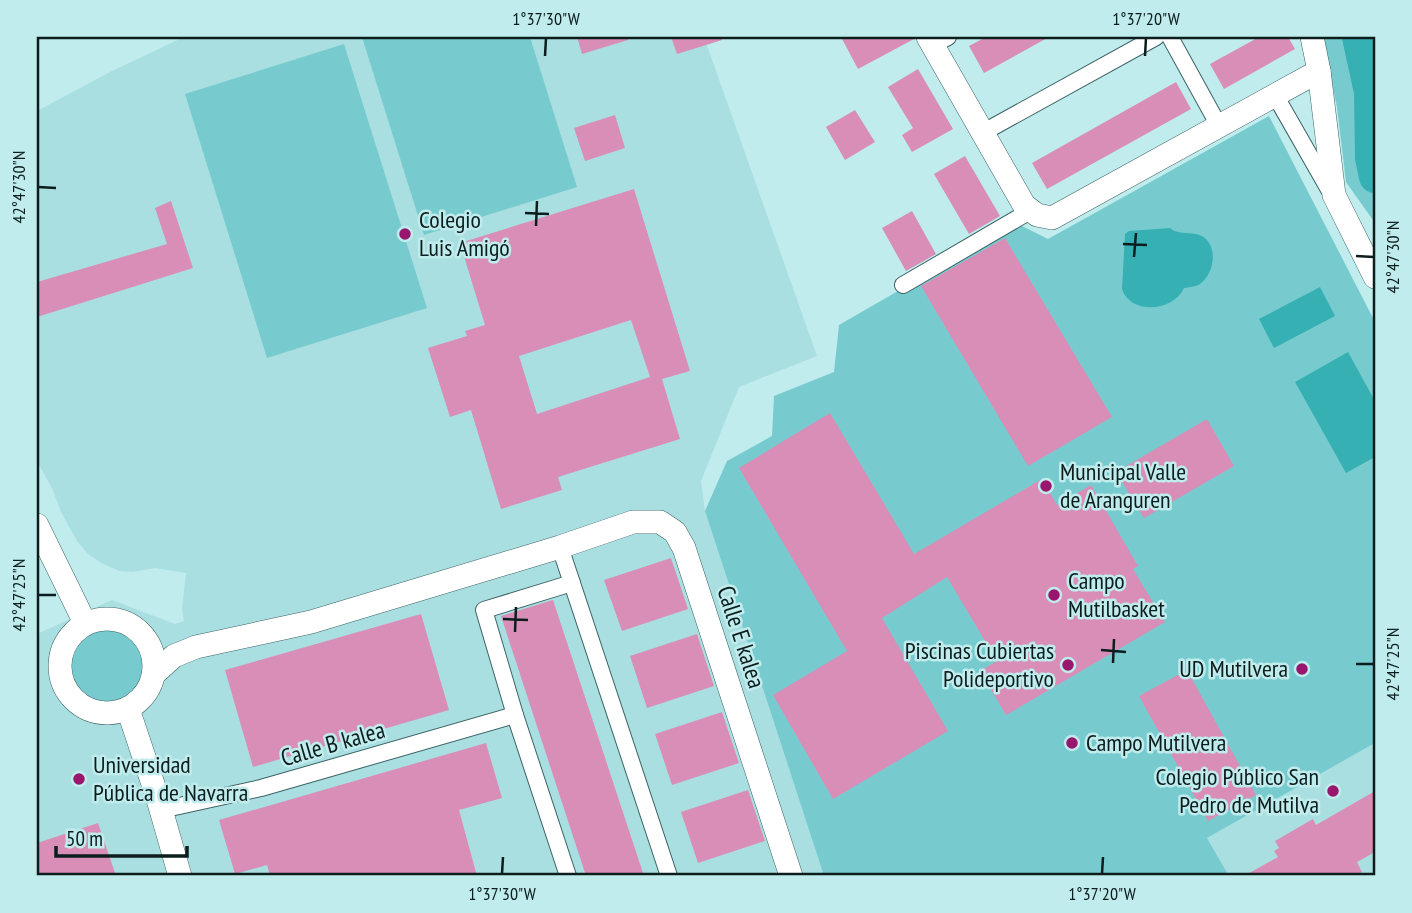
<svg xmlns="http://www.w3.org/2000/svg" width="1412" height="913" viewBox="0 0 1412 913" font-family="'PT Sans Narrow',sans-serif">
  <rect width="100%" height="100%" fill="#c0eced"/>
  <g fill="#aadfe1">
    <path d="M184,37H704L817,356L739,387L701,481L705,511L824,876H37V634L112,600L175,624L184,621L182,609L186,573L155,568L133,572L120,571L103,564L88,554L77,541L61,512L52,488L37,461V111L110,72Z"/>
    <path d="M1375,743V876H1229L1207,838Z"/>
  </g>
  <g fill="#77cbce">
    <path d="M362,37H530L577,187L424,235Z"/>
    <path d="M1322,37H1363L1373,91L1375,117V223L1346,182L1337,107Z"/>
    <path d="M344,44L427,308L267,358L185,94Z"/>
    <path d="M1269,116L1375,322V743L1207,838L1229,876H824L705,511L727,461L772,436L774,396L834,372L839,325L1016,223L1048,239Z"/>
    <circle cx="109" cy="666" r="37"/>
  </g>
  <g fill="#37b0b4">
    <path d="M1170,228C1180,237 1195,229 1206,239C1218,251 1213,275 1200,284C1196,287 1189,287 1184,288C1174,311 1131,316 1122,289L1125,234L1129,231Z"/>
    <path d="M1320,287L1335,316L1274,348L1259,319Z"/>
    <path d="M1348,352L1375,401V457L1346,473L1295,382Z"/>
  </g>
  <g fill="none" stroke-linecap="round" stroke-linejoin="round">
    <path stroke="#37b0b4" stroke-width="32" d="M1358,37L1370,92L1371,158L1375,177"/>
  </g>
  <g fill="#d98eb7" fill-rule="evenodd">
    <path d="M577,37H627L628,40L582,54Z"/>
    <path d="M671,37H721L722,40L677,54Z"/>
    <path d="M841,37H914V39L858,69Z"/>
    <path d="M986,37H1049L984,73L969,46Z"/>
    <path d="M1259,37H1288L1295,49L1224,89L1210,64Z"/>
    <path d="M918,69L953,129L912,152L902,135L913,128L888,87Z"/>
    <path d="M1176,82L1191,109L1047,189L1032,163Z"/>
    <path d="M855,110L875,142L845,160L826,127Z"/>
    <path d="M615,115L625,148L585,161L574,128Z"/>
    <path d="M965,156L1000,216L969,234L934,174Z"/>
    <path d="M634,189L690,371L662,379L680,439L558,477L562,490L501,509L471,410L450,417L428,348L467,336L465,331L485,325L460,243ZM631,320L650,377L537,414L519,356Z"/>
    <path d="M171,201L193,268L37,317V282L167,244L155,208Z"/>
    <path d="M912,211L936,254L906,271L882,228Z"/>
    <path d="M1005,238L1112,417L1028,466L921,286Z"/>
    <path d="M830,413L914,554L1042,479L1057,505L1091,485L1138,566L1133,569L1165,622L1006,715L980,671L997,661L947,577L882,618L948,731L833,799L773,695L847,651L739,468Z"/>
    <path d="M1207,419L1234,466L1144,518L1116,472Z"/>
    <path d="M671,558L688,609L622,631L604,580Z"/>
    <path d="M553,600L644,876H586L501,616Z"/>
    <path d="M421,614L449,710L253,767L225,670Z"/>
    <path d="M697,634L714,686L647,708L630,656Z"/>
    <path d="M1187,670L1256,795L1208,821L1139,696Z"/>
    <path d="M722,712L739,763L672,785L655,734Z"/>
    <path d="M486,743L502,798L459,810L477,876H270L267,865L235,874L219,820Z"/>
    <path d="M748,790L765,841L698,863L681,812Z"/>
    <path d="M1375,791V852L1357,862L1362,872L1353,876H1244L1278,857L1274,851L1279,848L1275,841L1313,819L1316,825Z"/>
    <path d="M98,823L116,876H37V843Z"/>
  </g>
  <g fill="none" stroke-linecap="round" stroke-linejoin="round">
    <defs>
      <g id="street">
        <path d="M1170,37L1219,126"/>
        <path d="M933,45L948,37"/>
        <path d="M1275,95L1331,193"/>
        <path d="M982,133L1156,37"/>
        <path d="M903,285L1030,211"/>
        <path d="M560,547L669,876"/>
        <path d="M161,810L261,788L515,715"/>
        <path d="M568,876L515,715L484,610L572,583"/>
      </g>
      <g id="secondary">
        <path d="M928,37L1024,205L1037,215L1052,218L1319,71"/>
        <path d="M1312,37L1319,71L1334,195L1375,277"/>
        <path d="M37,525L85,623"/>
        <circle cx="107" cy="666" r="47"/>
        <path d="M155,673L174,656L196,647L311,622L560,547L633,522H660L675,532L684,548L791,876"/>
        <path d="M128,709L157,796L180,876"/>
      </g>
    </defs>
    <use href="#street" stroke="#3b6365" stroke-width="18"/>
    <use href="#secondary" stroke="#3b6365" stroke-width="24"/>
    <use href="#street" stroke="#fff" stroke-width="16"/>
    <use href="#secondary" stroke="#fff" stroke-width="23"/>
  </g>
  <path fill="none" stroke="#0c1d1d" stroke-width="2.5" d="M545,56L546,38M1145,56L1146,38M38,187L56,188M525,213L549,214M536,226L537,201M1123,244L1147,245M1356,256L1374,257M1134,257L1136,233M38,595H56M503,619L528,620M515,632L516,607M1101,650L1126,652M1113,663L1114,639M1356,664H1374M502,874L503,857M1102,874L1103,857"/>
  <g fill="#98166d" stroke="#c0eced" stroke-width="2.5">
    <circle cx="405" cy="234" r="7"/>
    <circle cx="1046" cy="486" r="7"/>
    <circle cx="1054" cy="595" r="7"/>
    <circle cx="1068" cy="665" r="7"/>
    <circle cx="1302" cy="669" r="7"/>
    <circle cx="1072" cy="743" r="7"/>
    <circle cx="79" cy="779" r="7"/>
    <circle cx="1333" cy="791" r="7"/>
  </g>
  <g text-anchor="middle" stroke-width="5" stroke-linejoin="round" paint-order="stroke">
    <g font-size="24" fill="#0c1d1d" stroke="#c0eced" text-anchor="start">
      <text x="419" y="228">Colegio<tspan x="419" dy="28">Luis Amigó</tspan></text>
      <text x="1060" y="480">Municipal Valle<tspan x="1060" dy="28">de Aranguren</tspan></text>
      <text x="1068" y="589">Campo<tspan x="1068" dy="28">Mutilbasket</tspan></text>
      <text x="1054" y="659" text-anchor="end">Piscinas Cubiertas<tspan x="1054" dy="28">Polideportivo</tspan></text>
      <text x="1288" y="677" text-anchor="end">UD Mutilvera</text>
      <text x="1086" y="751">Campo Mutilvera</text>
      <text x="93" y="773">Universidad<tspan x="93" dy="28">Pública de Navarra</tspan></text>
      <text x="1319" y="785" text-anchor="end">Colegio Público San<tspan x="1319" dy="28">Pedro de Mutilva</tspan></text>
    </g>
    <g font-size="24" fill="#0c1d1d" stroke="#c0eced">
      <text transform="translate(741 637) rotate(72)" y="8">Calle E kalea</text>
      <text transform="translate(333 744) rotate(-16)" y="8">Calle B kalea</text>
    </g>
  </g>
  <rect width="1412" height="913" fill="none" stroke="#c0eced" stroke-width="77"/>
  <path d="M56 846v10h131v-10" fill="none" stroke="#0c1d1d" stroke-width="3.5"/>
  <text x="66" y="846" font-size="21" fill="#0c1d1d" stroke="#c0eced" stroke-width="5" paint-order="stroke">50 m</text>
  <rect x="38" y="38" width="1336" height="836" fill="none" stroke="#0c1d1d" stroke-width="2.5"/>
  <g font-size="18" text-anchor="middle" fill="#0c1d1d">
    <text x="546" y="25">1°37'30"W</text>
    <text x="1146" y="25">1°37'20"W</text>
    <text transform="translate(19 187) rotate(-90)" y="6">42°47'30"N</text>
    <text transform="translate(1393 257) rotate(-90)" y="6">42°47'30"N</text>
    <text transform="translate(19 595) rotate(-90)" y="6">42°47'25"N</text>
    <text transform="translate(1393 664) rotate(-90)" y="6">42°47'25"N</text>
    <text x="502" y="900">1°37'30"W</text>
    <text x="1102" y="900">1°37'20"W</text>
  </g>
</svg>
